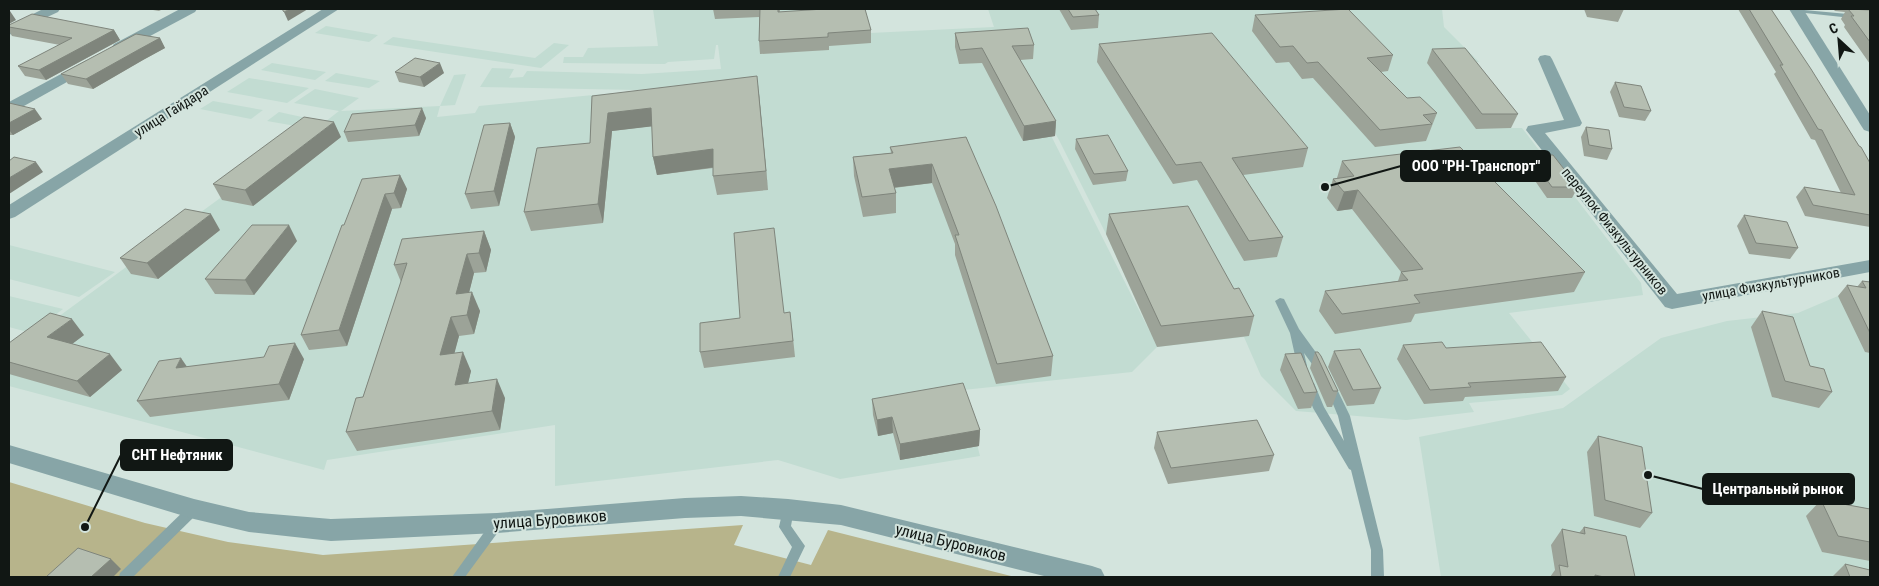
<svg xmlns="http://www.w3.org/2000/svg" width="1879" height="586" viewBox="0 0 1879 586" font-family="'Roboto Condensed',sans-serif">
  <rect width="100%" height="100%" fill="#d3e4dd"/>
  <g fill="#c2dcd2" fill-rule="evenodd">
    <path d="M653,9H863L870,33L994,27L988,9H1442L1444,27L1479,62L1461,63L1511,128H1522L1641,283L1643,295L1509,313L1570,389L1562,395L1469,403L1474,412L1406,420L1296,411L1261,376L1244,337L1157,347L1132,372L963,390L980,456L840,479L778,460L555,486V425L327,460L324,470L9,386V353L317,127L313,129L267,121L279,112L325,122L339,111L294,103L315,89L359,98L341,111L440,106L454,75L466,74L455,105L440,106L437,117L475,113L479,106L614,93L613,99L721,83L638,90L480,87L492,68L514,69L509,78L523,77L527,71L642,74L721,69L718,45H716L714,59L668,62L665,64L563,63L564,57H583L588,48L658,46ZM1012,58L1059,140L1106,234L1150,332Z"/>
    <path d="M326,26L378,35L369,42L315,33Z"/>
    <path d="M393,37L535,58L554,43L569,45L541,68L383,44Z"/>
    <path d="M272,63L326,72L315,80L261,70Z"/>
    <path d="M336,73L380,81L369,88L325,81Z"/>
    <path d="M249,78L309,88L287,103L227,92Z"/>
    <path d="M213,101L263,110L251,119L200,109Z"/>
    <path d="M9,245L115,272L79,297L9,279Z"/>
    <path d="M1870,289V577H1441L1419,437L1563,408L1661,338L1727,321L1798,313L1838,296L1856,299Z"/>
    <path d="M9,296L63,309L31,333L9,327Z"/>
  </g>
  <path fill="#b7b48b" d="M9,482L145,523L228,542L323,555L743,525L734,545L811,565L828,530L1015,577H9Z"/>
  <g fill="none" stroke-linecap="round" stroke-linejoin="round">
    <g fill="#87a5a7" fill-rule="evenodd">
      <path d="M1793,9L1870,16V20L1796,12L1794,11Z"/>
      <path d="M1280,298L1284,299L1299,329L1325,365L1326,368L1325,371H1317L1304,353L1307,366L1306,369H1298L1290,333L1275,301Z"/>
      <path d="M1330,381L1334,382L1335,385L1350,416L1383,550L1384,577H1371V550L1351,470L1349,469L1313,408L1305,386L1306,383H1314L1324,407L1344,441L1338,416L1325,385L1326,382Z"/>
      <path d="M194,504L198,505L200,509L198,513L133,577H119L120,573L190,505Z"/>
      <path d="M788,504L792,505L794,509L791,526L805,546L790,577H778L792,547L779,527L784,505Z"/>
      <path d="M497,519L501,520L503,524L501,528L465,577H452L493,520Z"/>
    </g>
    <g fill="#87a5a7" fill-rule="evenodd">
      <path d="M43,9H60L58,12L9,35V26Z"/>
      <path d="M180,9H197L195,12L124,50H114L112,47L114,44Z"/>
      <path d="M323,9H339L15,217L9,219V205Z"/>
      <path d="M1789,9H1803L1870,115V132L1864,130L1862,127Z"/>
      <path d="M1545,55L1550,56L1552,59L1582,123L1580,126L1545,133L1677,294L1870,260V272L1672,309L1665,307L1526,130L1528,126L1564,120L1538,59L1540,56Z"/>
      <path d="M87,60L92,62L95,65L92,68L15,111L9,113V102Z"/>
      <path d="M9,445L194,499L249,512L331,519L497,513L685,498L741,496L788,499L841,505L1092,566L1101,569L1105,577H1048L841,525L741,516L685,518L497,533L331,541L249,532L194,519L9,463Z"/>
    </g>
  </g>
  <g fill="#9ca398">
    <path d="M147,9H163L159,11Z"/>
    <path d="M713,9H780V12L871,30V43L829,46V50L760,54L759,41V17L715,19Z"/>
    <path d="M1059,9H1095L1099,15L1098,28L1071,30Z"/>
    <path d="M1584,9H1624L1618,22L1587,17Z"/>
    <path d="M1738,9H1771L1870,163V227L1805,216L1796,197L1804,187L1841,193L1815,140L1811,139L1774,74L1776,72Z"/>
    <path d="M1833,9H1870V64L1844,27L1845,25L1841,19L1845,12L1835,11Z"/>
    <path d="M1255,15L1393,55L1388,71L1381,72L1407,98L1437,113L1426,141L1375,147L1313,78L1302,79L1289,62L1276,63L1252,31Z"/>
    <path d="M9,25L114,30L120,40L46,80L25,76L18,66L60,45L12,36L9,31Z"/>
    <path d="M955,33L1034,45L1033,59L1020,60L1056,121L1055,136L1023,141L982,63L959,64L955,47Z"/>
    <path d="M160,38L165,48L143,60L93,89L68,84L61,74Z"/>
    <path d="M1099,44L1308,148L1303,167L1243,175L1283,237L1277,257L1244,261L1197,180L1173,184L1097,62Z"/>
    <path d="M1432,49L1518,114L1511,128L1476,129L1427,63Z"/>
    <path d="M395,72L444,73L424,87L399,82Z"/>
    <path d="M1615,82L1651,111L1645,121L1619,117L1610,92Z"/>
    <path d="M759,94L768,190L717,195L713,176V168L657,175L653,157L652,126L612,131L603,223L531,231L524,212L590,143L592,96Z"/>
    <path d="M9,103L42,119L13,135H9Z"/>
    <path d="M426,118L419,136L348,142L344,132Z"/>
    <path d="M510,123L515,137L499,206L471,209L465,194Z"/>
    <path d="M1586,127L1612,149L1607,160L1584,156L1581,137Z"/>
    <path d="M341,137L253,206L222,200L213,184Z"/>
    <path d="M966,137L1053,356L1051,376L996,384L955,255V244L932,183L894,188L896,193V213L863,217L854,176L853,157L891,153L890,147Z"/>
    <path d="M1076,139L1128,171L1126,181L1093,185L1075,149Z"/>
    <path d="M1529,155L1578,187L1572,198H1547L1524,165Z"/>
    <path d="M1342,161L1585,272L1574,292L1415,314L1411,322L1335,334L1319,311L1325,291L1398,281L1401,272L1352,209L1337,211L1327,198L1333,179L1337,178Z"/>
    <path d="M400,175L407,189L401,208L392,209L347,346L309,350L301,335L344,225Z"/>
    <path d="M1109,214L1234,289L1254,316L1249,336L1157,347L1106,234Z"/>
    <path d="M1744,215L1798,248L1790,259L1749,254L1737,226Z"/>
    <path d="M220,230L158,279L131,274L120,258Z"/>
    <path d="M484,231L491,250L486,272L474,273L469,292L480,311L474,334L459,336L454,353L471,371L468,383L505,398L500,430L357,451L346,432L363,397L401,282L394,265Z"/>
    <path d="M297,241L254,295L215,294L205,279Z"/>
    <path d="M1862,281L1870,282V353L1865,352L1838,296L1847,285L1857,287Z"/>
    <path d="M1762,311L1832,392L1819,408L1772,397L1751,327Z"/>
    <path d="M784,313L792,328L795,357L704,368L700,352Z"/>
    <path d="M84,335L72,344L122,370L90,397L9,374V343Z"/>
    <path d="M1403,345L1446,348L1566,377L1558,391L1465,397L1463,401L1424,404L1397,359Z"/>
    <path d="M1334,351L1381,388L1374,404L1347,406L1328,367Z"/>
    <path d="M1315,352L1338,391L1332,407H1327L1310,368Z"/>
    <path d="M1285,354L1317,392L1311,408L1298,409L1280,370Z"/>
    <path d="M304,359L289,400L150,417L137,401L187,367Z"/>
    <path d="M872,399L980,430L979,446L900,460L893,433L878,436L873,415Z"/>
    <path d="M1157,432L1274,455L1269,471L1168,484L1154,448Z"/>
    <path d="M1598,436L1652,513L1640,528L1594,516L1587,452Z"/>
    <path d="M1821,500L1870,509V561L1822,552L1806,516Z"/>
    <path d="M1584,527L1635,577H1550L1555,570L1551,545L1562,529L1579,533Z"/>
    <path d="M1845,564L1870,577H1832Z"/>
  </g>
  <g fill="#7f857c">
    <path d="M290,9H308L288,21L284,12Z"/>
    <path d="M9,11H10L16,20L9,24Z"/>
    <path d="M114,30L120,40L46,80L39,70Z"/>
    <path d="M160,38L165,48L143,60L93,89L86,79L138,50Z"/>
    <path d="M440,63L444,73L424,87L420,77Z"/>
    <path d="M757,76L759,94L768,190L766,171Z"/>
    <path d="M422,108L426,118L419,136L415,125Z"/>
    <path d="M651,108L655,126L612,131L603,223L598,204L608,113Z"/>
    <path d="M35,109L42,119L13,135L9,130V123Z"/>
    <path d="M1056,121L1055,136L1023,141L1024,126Z"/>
    <path d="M334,122L341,137L253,206L245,190Z"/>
    <path d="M510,123L515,137L499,206L494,191Z"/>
    <path d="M713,149L716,167L657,175L653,157Z"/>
    <path d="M36,162L43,172L9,194V178Z"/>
    <path d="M932,164V183L890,188L889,169Z"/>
    <path d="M400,175L407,189L401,208L394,193Z"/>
    <path d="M1358,190L1352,209L1337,211L1344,192Z"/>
    <path d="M385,194L392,209L347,346L339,330Z"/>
    <path d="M211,214L220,230L158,279L147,263Z"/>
    <path d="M289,225L297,241L254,295L245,280Z"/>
    <path d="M484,231L491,250L486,272L479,253Z"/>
    <path d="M467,254L474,273L464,313L456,294Z"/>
    <path d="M472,292L480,311L474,334L467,315Z"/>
    <path d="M451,317L459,336L449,374L440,355Z"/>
    <path d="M72,319L84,335L60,353L47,337Z"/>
    <path d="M295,343L304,359L289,400L279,384Z"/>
    <path d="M463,352L471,371L463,404L455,385Z"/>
    <path d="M110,354L122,370L90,397L77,381Z"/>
    <path d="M181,358L192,374L176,368Z"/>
    <path d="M497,379L505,398L500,430L492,411Z"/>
    <path d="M892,417L893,433L878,436L877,420Z"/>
    <path d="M980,430L979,446L900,460V444Z"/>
    <path d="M111,559L121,569L113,577H91Z"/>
  </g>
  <g fill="#b5beb1" stroke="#7f857c">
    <path d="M282,9H290L284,12Z"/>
    <path d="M760,9H778V12L824,9H865L871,30L828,33V37L759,41Z"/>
    <path d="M1068,9H1095L1099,15L1073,17Z"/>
    <path d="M1348,9L1393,55L1367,58L1407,98L1420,97L1437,113L1423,115L1432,124L1380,130L1318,62L1307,63L1293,46L1280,47L1255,15Z"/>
    <path d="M1749,9H1771L1811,69L1859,146L1861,147L1870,163V215L1813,205L1804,187L1855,195L1822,130L1818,129L1780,65H1783Z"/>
    <path d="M1848,9L1870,10V42L1851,16H1854Z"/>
    <path d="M32,14L114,30L39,70L18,66L72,38L9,27V25Z"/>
    <path d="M1028,28L1034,45L1012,46L1056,121L1024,126L982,48L960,50L955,33Z"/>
    <path d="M1212,33L1308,148L1232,158L1283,237L1249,241L1201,162L1176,165L1099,44Z"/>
    <path d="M136,34L160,38L138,50L86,79L61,74Z"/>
    <path d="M1465,48L1518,114H1482L1432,49Z"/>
    <path d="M415,58L440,63L420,77L395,72Z"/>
    <path d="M757,76L766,171L713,176V149L653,157L651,108L608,113L598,204L524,212L537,148L590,143L592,96Z"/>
    <path d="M1615,82L1641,86L1651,111L1624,107Z"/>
    <path d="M9,103L35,109L9,123Z"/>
    <path d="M422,108L415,125L344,132L352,114Z"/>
    <path d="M304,117L334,122L245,190L213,184Z"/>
    <path d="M510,123L494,191L465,194L484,125Z"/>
    <path d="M1586,127L1609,130L1612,149L1589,145Z"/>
    <path d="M1108,135L1128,171L1094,174L1076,139Z"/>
    <path d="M966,137L996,206L1053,356L997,364L955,235H959L932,164L889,169L896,193L862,197L853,157L893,153L890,147Z"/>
    <path d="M1460,147L1585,272L1414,295L1420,303L1342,314L1325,291L1408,280L1401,272L1423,269L1358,190L1344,192L1333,179L1354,176L1342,161Z"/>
    <path d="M1529,155H1553L1578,187H1552Z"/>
    <path d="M14,157L36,162L9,178V161Z"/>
    <path d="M400,175L394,193L385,194L339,330L301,335L342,225H344L362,179Z"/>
    <path d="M1188,206L1234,289L1239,288L1254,316L1161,326L1109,214Z"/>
    <path d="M185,209L211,214L147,263L120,258Z"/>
    <path d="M1744,215L1787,222L1798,248L1756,243Z"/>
    <path d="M252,225H289L245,280L205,279Z"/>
    <path d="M774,228L784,313L790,312L793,341L700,352V323L740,318L734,233Z"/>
    <path d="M484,231L479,253L467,254L456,294L472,292L467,315L451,317L440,355L463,352L455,385L497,379L492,411L346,432L356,398L363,397L407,263L394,265L402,239Z"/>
    <path d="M1862,281L1870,282V333L1847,285L1866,288Z"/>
    <path d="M1762,311L1793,317L1810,366L1824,369L1832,392L1785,381Z"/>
    <path d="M50,313L72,319L47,337L110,354L77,381L9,362V343Z"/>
    <path d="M1442,342L1446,348L1541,342L1566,377L1468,383L1471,387L1430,390L1403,345Z"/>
    <path d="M295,343L279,384L137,401L159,361L181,358L176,368L264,357L269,346Z"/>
    <path d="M1360,349L1381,388L1353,390L1334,351Z"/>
    <path d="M1315,352H1318L1321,356L1338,391H1333Z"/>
    <path d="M1301,353L1317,392L1304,393L1285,354Z"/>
    <path d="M963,383L980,430L900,444L892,417L877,420L872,399Z"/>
    <path d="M1257,420L1274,455L1171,468L1157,432Z"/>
    <path d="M1598,436L1642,447L1652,513L1605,500Z"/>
    <path d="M1821,500L1870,509V542L1838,536Z"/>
    <path d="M1584,527L1626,536L1635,577H1604L1595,575V577H1561L1559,565L1568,567L1562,529L1585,534Z"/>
    <path d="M78,548L111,559L91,577H46Z"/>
    <path d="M1845,564L1870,570V577H1850Z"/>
  </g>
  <g text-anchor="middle" stroke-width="4" stroke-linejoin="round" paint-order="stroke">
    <g font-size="14" fill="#111714" stroke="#d3e4dd">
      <text transform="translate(171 111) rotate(-32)" y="5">улица Гайдара</text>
      <text transform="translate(1615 231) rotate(51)" y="5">переулок Физкультурников</text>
      <text transform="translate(1771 284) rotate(-10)" y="5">улица Физкультурников</text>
    </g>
    <g font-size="16" fill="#111714" stroke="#d3e4dd">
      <text transform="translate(550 519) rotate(-4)" y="6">улица Буровиков</text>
      <text transform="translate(951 542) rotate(14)" y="6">улица Буровиков</text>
    </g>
  </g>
  <path fill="none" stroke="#111714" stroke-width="2" d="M1325 187L1401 166M85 527L121 455M1648 475L1703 489"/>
  <g fill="#111714" stroke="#d3e4dd" stroke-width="2">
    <circle cx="1325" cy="187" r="5"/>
    <circle cx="85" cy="527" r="5"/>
    <circle cx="1648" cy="475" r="5"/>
  </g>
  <g fill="#111714" stroke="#111714" stroke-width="2">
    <rect x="1401" y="151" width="149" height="30" rx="5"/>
    <rect x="121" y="440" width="111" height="30" rx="5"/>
    <rect x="1703" y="474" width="151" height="30" rx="5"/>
  </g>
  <g font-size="15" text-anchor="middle" font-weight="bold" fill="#fff">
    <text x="1476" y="171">ООО "РН-Транспорт"</text>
    <text x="177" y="460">СНТ Нефтяник</text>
    <text x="1778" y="494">Центральный рынок</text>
  </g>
  <rect width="1879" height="586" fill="none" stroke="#111714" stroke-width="20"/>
  <g transform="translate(1839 40) rotate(334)" stroke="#d3e4dd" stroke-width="4" paint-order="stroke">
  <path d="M0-4L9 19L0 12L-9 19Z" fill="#111714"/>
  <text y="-8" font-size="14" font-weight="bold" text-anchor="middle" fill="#111714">С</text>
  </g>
</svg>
